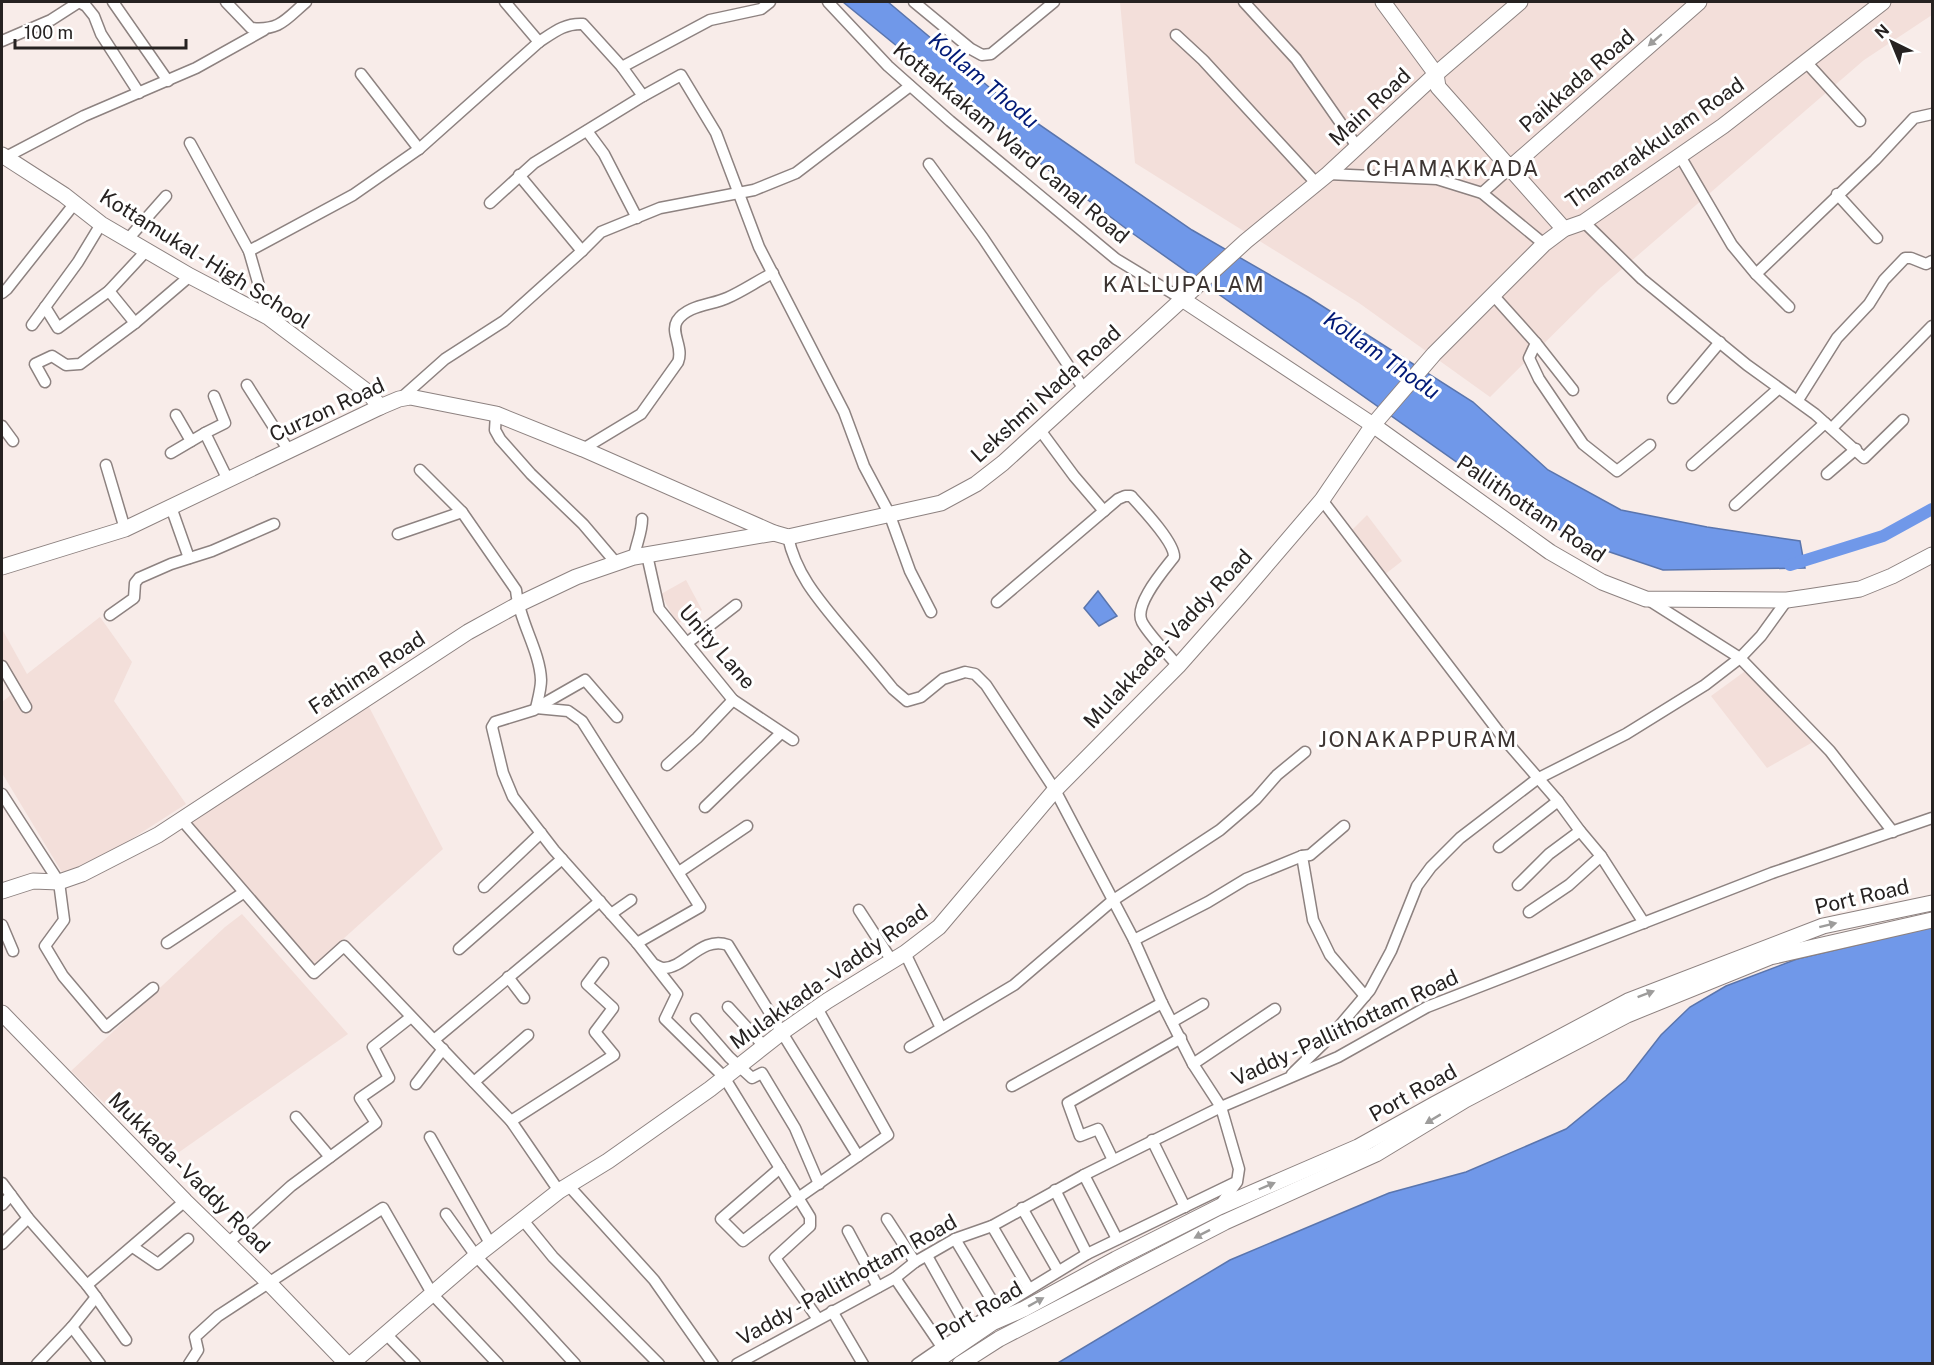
<svg xmlns="http://www.w3.org/2000/svg" width="1934" height="1365" viewBox="0 0 1934 1365" font-family="'Public Sans',sans-serif">
  <rect width="100%" height="100%" fill="#f8ece9"/>
  <g fill="#f3dfda">
    <path d="M1120,2H1932V15L1864,60L1600,288L1490,397L1359,303L1135,163Z"/>
    <path d="M1367,515L1402,561L1384,575L1351,531Z"/>
    <path d="M686,580L702,610L677,624L661,594Z"/>
    <path d="M100,617L132,662L114,701L186,804L122,845L63,874L2,773V702L11,695L2,676V629L27,674Z"/>
    <path d="M1748,669L1813,742L1767,768L1711,696Z"/>
    <path d="M368,705L443,849L311,968L221,862L189,818Z"/>
    <path d="M242,914L348,1034L165,1162L71,1071L225,927Z"/>
  </g>
  <g fill="#7098e9" stroke="#5a75ad" stroke-width="1.5">
    <path d="M843,2H888L1008,103L1192,230L1308,297L1473,402L1548,470L1621,510L1707,527L1800,541L1805,568L1663,570L1589,545L1533,516L1132,233L1057,177Z"/>
    <path d="M1098,591L1117,616L1099,626L1084,608Z"/>
    <path d="M1932,927V1363L1056,1364L1230,1260L1389,1193L1466,1172L1566,1129L1626,1080L1661,1035L1690,1007L1726,986L1797,959Z"/>
  </g>
  <g fill="none" stroke-linecap="round" stroke-linejoin="round">
    <path stroke="#7098e9" stroke-width="12" d="M1790,565L1883,536L1932,509"/>
    <defs>
      <g id="street">
        <path d="M113,2L168,81"/>
        <path d="M226,2L251,28C280,31 286,19 306,2"/>
        <path d="M828,2L888,66L950,121L1116,259L1182,299"/>
        <path d="M914,2L971,49L982,55L991,54L1054,2"/>
        <path d="M1244,2L1296,59L1358,148"/>
        <path d="M1176,35L1203,60L1317,184"/>
        <path d="M2,41L51,20L79,2L86,6L94,16L101,34L139,93"/>
        <path d="M539,42C554,32 565,23 583,24L622,67L643,96L681,75L716,133L759,247L844,412L864,466L889,513L910,571L931,612"/>
        <path d="M1806,62L1860,121"/>
        <path d="M622,67L710,20L761,9L770,2"/>
        <path d="M361,74L419,149"/>
        <path d="M587,131L604,154L637,218"/>
        <path d="M190,143L249,251L268,317"/>
        <path d="M1680,156L1732,245L1756,274L1875,160L1914,118L1932,114"/>
        <path d="M2,159L84,116L196,68L264,30"/>
        <path d="M929,164L983,238L1084,389"/>
        <path d="M1328,174L1437,179L1482,193L1544,244"/>
        <path d="M519,175L582,251"/>
        <path d="M1482,193L1510,168"/>
        <path d="M1837,194L1877,238"/>
        <path d="M490,203L534,163L643,96"/>
        <path d="M1584,222L1642,279L1747,365L1815,414L1864,458L1903,420"/>
        <path d="M128,239L166,196"/>
        <path d="M249,251L353,195L419,149L539,42L505,2"/>
        <path d="M1756,274L1789,307"/>
        <path d="M109,291L135,323"/>
        <path d="M2,293L7,289L75,203"/>
        <path d="M1493,295L1536,343L1529,358L1539,379L1583,444L1617,471L1650,445"/>
        <path d="M45,307L58,328L109,291L147,250"/>
        <path d="M32,325L78,262L101,224"/>
        <path d="M1536,343L1573,390"/>
        <path d="M45,382L35,364L52,356L66,365L80,364L135,323L190,276"/>
        <path d="M247,385L289,451"/>
        <path d="M214,396L225,423L205,433L228,480"/>
        <path d="M1673,398L1720,342"/>
        <path d="M400,399L445,359L504,321L582,251L601,232L660,208L754,190L796,173L910,86"/>
        <path d="M1798,400L1837,338L1869,304L1884,280L1905,258H1911L1926,264L1932,261"/>
        <path d="M496,414L495,430L500,439L531,474L583,524L617,564"/>
        <path d="M176,415L191,441"/>
        <path d="M2,426L13,441"/>
        <path d="M1832,428L1932,326"/>
        <path d="M1040,430L1074,476L1104,511"/>
        <path d="M583,449L641,414L678,362C684,347 670,333 677,321C687,305 712,305 727,298C743,291 757,281 773,273"/>
        <path d="M171,453L205,433"/>
        <path d="M106,465L125,529"/>
        <path d="M1692,465L1778,389"/>
        <path d="M1827,474L1856,449"/>
        <path d="M1322,500L1505,740L1558,801L1580,831L1601,856L1644,923"/>
        <path d="M1735,505L1825,423"/>
        <path d="M171,507L189,558"/>
        <path d="M462,512L516,590C519,621 540,651 541,680C541,689 538,699 536,708L534,710L495,722L492,727L503,773L513,797L554,850L637,943L677,994L665,1019L724,1077L810,1217V1226L775,1258L818,1319"/>
        <path d="M398,534L462,512L420,470"/>
        <path d="M788,537C796,574 818,599 842,628C859,648 876,668 893,689L907,701L921,697L943,679L965,672L975,674L986,685L1055,790L1134,940L1162,1003L1193,1064L1221,1107L1239,1169L1237,1182L1220,1205"/>
        <path d="M647,555L659,609L733,700L793,740"/>
        <path d="M634,557C636,544 642,533 642,519"/>
        <path d="M1647,599L1740,658L1830,751L1893,832"/>
        <path d="M997,602L1118,499L1125,496H1131C1142,508 1175,543 1174,557C1164,570 1133,605 1142,622C1149,635 1168,654 1178,666"/>
        <path d="M110,615L134,598L135,583L139,578L171,564L212,551L274,524"/>
        <path d="M687,643L736,605"/>
        <path d="M2,666L26,707"/>
        <path d="M536,708L568,711L582,721L700,907L637,943"/>
        <path d="M536,708L585,680L617,717"/>
        <path d="M667,765L697,738L733,700"/>
        <path d="M2,794L59,882L64,920L45,946L63,976L106,1027L153,988"/>
        <path d="M705,807L781,733"/>
        <path d="M181,819L314,973L344,946L511,1121L559,1191"/>
        <path d="M1344,826L1310,855L1302,856L1313,920L1330,955L1365,996"/>
        <path d="M1499,847L1558,801"/>
        <path d="M679,872L747,826"/>
        <path d="M1518,885L1549,854L1580,831"/>
        <path d="M484,887L541,833"/>
        <path d="M859,910L892,961"/>
        <path d="M1529,912L1569,885L1601,856"/>
        <path d="M611,914L631,900"/>
        <path d="M2,925L13,951"/>
        <path d="M1134,940L1208,902L1246,879L1302,856"/>
        <path d="M167,943L243,893"/>
        <path d="M459,949L562,859"/>
        <path d="M905,953L941,1028"/>
        <path d="M655,965C658,966 661,968 664,968C685,968 702,935 728,945L858,1156"/>
        <path d="M508,977L524,998"/>
        <path d="M728,1007L764,1046"/>
        <path d="M696,1019L729,1057L752,1078L762,1073L795,1128L819,1184"/>
        <path d="M1172,1022L1203,1004"/>
        <path d="M434,1040L600,901"/>
        <path d="M910,1047L1014,985L1112,901L1220,830L1256,799L1277,775L1305,752"/>
        <path d="M1193,1064L1275,1009"/>
        <path d="M1292,1074L1331,1036L1370,990L1391,951L1417,886L1431,867L1460,838L1537,779L1626,734L1705,685L1740,658L1761,636L1787,600"/>
        <path d="M474,1082L528,1035"/>
        <path d="M416,1084L443,1049"/>
        <path d="M1012,1086L1162,1003"/>
        <path d="M296,1117L330,1157"/>
        <path d="M511,1121L614,1055L595,1032L613,1008L587,984L603,963"/>
        <path d="M430,1137L491,1245"/>
        <path d="M1152,1140L1185,1207"/>
        <path d="M1113,1160L1098,1129L1080,1136L1068,1103L1181,1038"/>
        <path d="M780,1168L721,1219L743,1241L798,1198L888,1135L817,1008"/>
        <path d="M1084,1175L1117,1239"/>
        <path d="M2,1183L28,1218L87,1285"/>
        <path d="M568,1185L654,1280L713,1364"/>
        <path d="M1055,1190L1087,1254"/>
        <path d="M2,1205L11,1195"/>
        <path d="M1022,1208L1058,1271"/>
        <path d="M446,1214L476,1256L575,1364"/>
        <path d="M522,1219L553,1257L659,1364"/>
        <path d="M887,1219L915,1262"/>
        <path d="M992,1226L1029,1289"/>
        <path d="M848,1231L878,1287"/>
        <path d="M955,1239L997,1309"/>
        <path d="M228,1243L291,1186L376,1123L360,1098L389,1078L373,1047L411,1017"/>
        <path d="M2,1244L28,1218"/>
        <path d="M133,1247L158,1264L188,1239"/>
        <path d="M927,1256L968,1329"/>
        <path d="M895,1278L942,1347"/>
        <path d="M96,1297L126,1340"/>
        <path d="M832,1311L863,1364"/>
        <path d="M72,1327L100,1364"/>
        <path d="M385,1333L415,1364"/>
        <path d="M37,1364L72,1327L96,1297L87,1285L185,1201"/>
        <path d="M189,1364L198,1350L195,1337L218,1316L383,1208L433,1295L498,1364"/>
        <path d="M737,1364L895,1278L915,1262L955,1239L992,1226L1084,1175L1221,1107L1338,1057L1427,1007L1772,873L1932,818"/>
        <path d="M917,1364L997,1309L1087,1254L1234,1183"/>
      </g>
      <g id="secondary">
        <path d="M1383,2L1436,74L1438,87L1564,229"/>
        <path d="M2,155L64,195L101,224L190,276L268,317L369,393L380,407"/>
        <path d="M1510,168L1699,2"/>
        <path d="M1182,299L1373,425L1550,552L1602,582L1646,599L1787,600L1808,597L1860,589L1892,576L1932,555"/>
        <path d="M2,567L125,529L380,407L399,399L410,397L496,414L583,449L774,533L788,537L941,503L976,484L1003,463L1246,241L1328,174L1436,74L1520,2"/>
        <path d="M2,891L33,881L59,882L82,874L158,835L468,632L517,605L576,577L634,557L774,533"/>
        <path d="M2,1013L185,1201L270,1284L347,1364"/>
        <path d="M351,1364L476,1256L559,1191L608,1161L710,1089L781,1033L827,1001L905,953L939,927L1055,790L1178,666L1239,597L1322,500L1373,425L1434,354L1544,244L1564,229L1584,222L1723,126L1883,2"/>
        <path d="M932,1364L992,1323L1024,1309L1116,1259L1219,1207L1358,1147L1435,1104L1628,1001L1823,926L1932,903"/>
        <path d="M960,1364L999,1339L1225,1222L1376,1154L1465,1100L1627,1015L1770,957L1932,920"/>
      </g>
    </defs>
    <use href="#street" stroke="#8d8280" stroke-width="13"/>
    <use href="#secondary" stroke="#8d8280" stroke-width="17"/>
    <use href="#street" stroke="#fff" stroke-width="10"/>
    <use href="#secondary" stroke="#fff" stroke-width="15"/>
  </g>
  <defs><path id="oneway-solid" d="M-6-.8H1V-3.2L6.5 0L1 3.2V.8H-6Z" transform="scale(1.5)"/></defs>
  <g fill="#9d9c9b">
    <use href="#oneway-solid" transform="translate(1655 40) rotate(139)"/>
    <use href="#oneway-solid" transform="translate(1828 925) rotate(-14)"/>
    <use href="#oneway-solid" transform="translate(1646 994) rotate(-21)"/>
    <use href="#oneway-solid" transform="translate(1433 1119) rotate(149)"/>
    <use href="#oneway-solid" transform="translate(1267 1186) rotate(-23)"/>
    <use href="#oneway-solid" transform="translate(1202 1234) rotate(153)"/>
    <use href="#oneway-solid" transform="translate(1036 1302) rotate(-29)"/>
  </g>
  <g text-anchor="middle" stroke-width="6" stroke-linejoin="round" paint-order="stroke">
    <g font-size="21" fill="#262221" stroke="#fff">
      <text transform="translate(1577 81) rotate(-41)" y="7">Paikkada Road</text>
      <text transform="translate(1370 107) rotate(-43)" y="7">Main Road</text>
      <text transform="translate(1011 143) rotate(40)" y="7">Kottakkakam Ward Canal Road</text>
      <text transform="translate(1655 143) rotate(-35)" y="7">Thamarakkulam Road</text>
      <text transform="translate(205 259) rotate(32)" y="7">Kottamukal - High School</text>
      <text transform="translate(1046 394) rotate(-42)" y="7">Lekshmi Nada Road</text>
      <text transform="translate(327 410) rotate(-25)" y="7">Curzon Road</text>
      <text transform="translate(1531 509) rotate(34)" y="7">Pallithottam Road</text>
      <text transform="translate(1168 639) rotate(-47)" y="7">Mulakkada - Vaddy Road</text>
      <text transform="translate(717 647) rotate(49)" y="7">Unity Lane</text>
      <text transform="translate(367 673) rotate(-33)" y="7">Fathima Road</text>
      <text transform="translate(1862 897) rotate(-13)" y="7">Port Road</text>
      <text transform="translate(829 977) rotate(-35)" y="7">Mulakkada - Vaddy Road</text>
      <text transform="translate(1345 1028) rotate(-25)" y="7">Vaddy - Pallithottam Road</text>
      <text transform="translate(1413 1093) rotate(-29)" y="7">Port Road</text>
      <text transform="translate(189 1173) rotate(45)" y="7">Mukkada - Vaddy Road</text>
      <text transform="translate(847 1280) rotate(-29)" y="7">Vaddy - Pallithottam Road</text>
      <text transform="translate(979 1311) rotate(-30)" y="7">Port Road</text>
    </g>
    <g font-size="22" font-style="italic" fill="#001976" stroke="#fff">
      <text transform="translate(984 80) rotate(40)" y="8">Kollam Thodu</text>
      <text transform="translate(1382 355) rotate(35)" y="8">Kollam Thodu</text>
    </g>
    <g font-size="22" letter-spacing="1.5" fill="#3d3532" stroke="#fff">
      <text x="1453" y="176">CHAMAKKADA</text>
      <text x="1184" y="292">KALLUPALAM</text>
      <text x="1418" y="747">JONAKAPPURAM</text>
    </g>
  </g>
  <rect width="1934" height="1365" fill="none" stroke="#262221" stroke-width="6"/>
  <g transform="translate(1892 42) rotate(317)" stroke="#ffffff" stroke-width="4.5" paint-order="stroke">
  <path d="M0-4.5L10 22L0 15L-10 22Z" fill="#262221"/>
  <text y="-9" font-size="16" font-weight="bold" text-anchor="middle" fill="#262221">N</text>
  </g>
  <path d="M15 39v9h171v-9" fill="none" stroke="#262221" stroke-width="3"/>
  <text x="24" y="39" font-size="18" fill="#262221" stroke="#ffffff" stroke-width="4.5" paint-order="stroke">100 m</text>
</svg>
